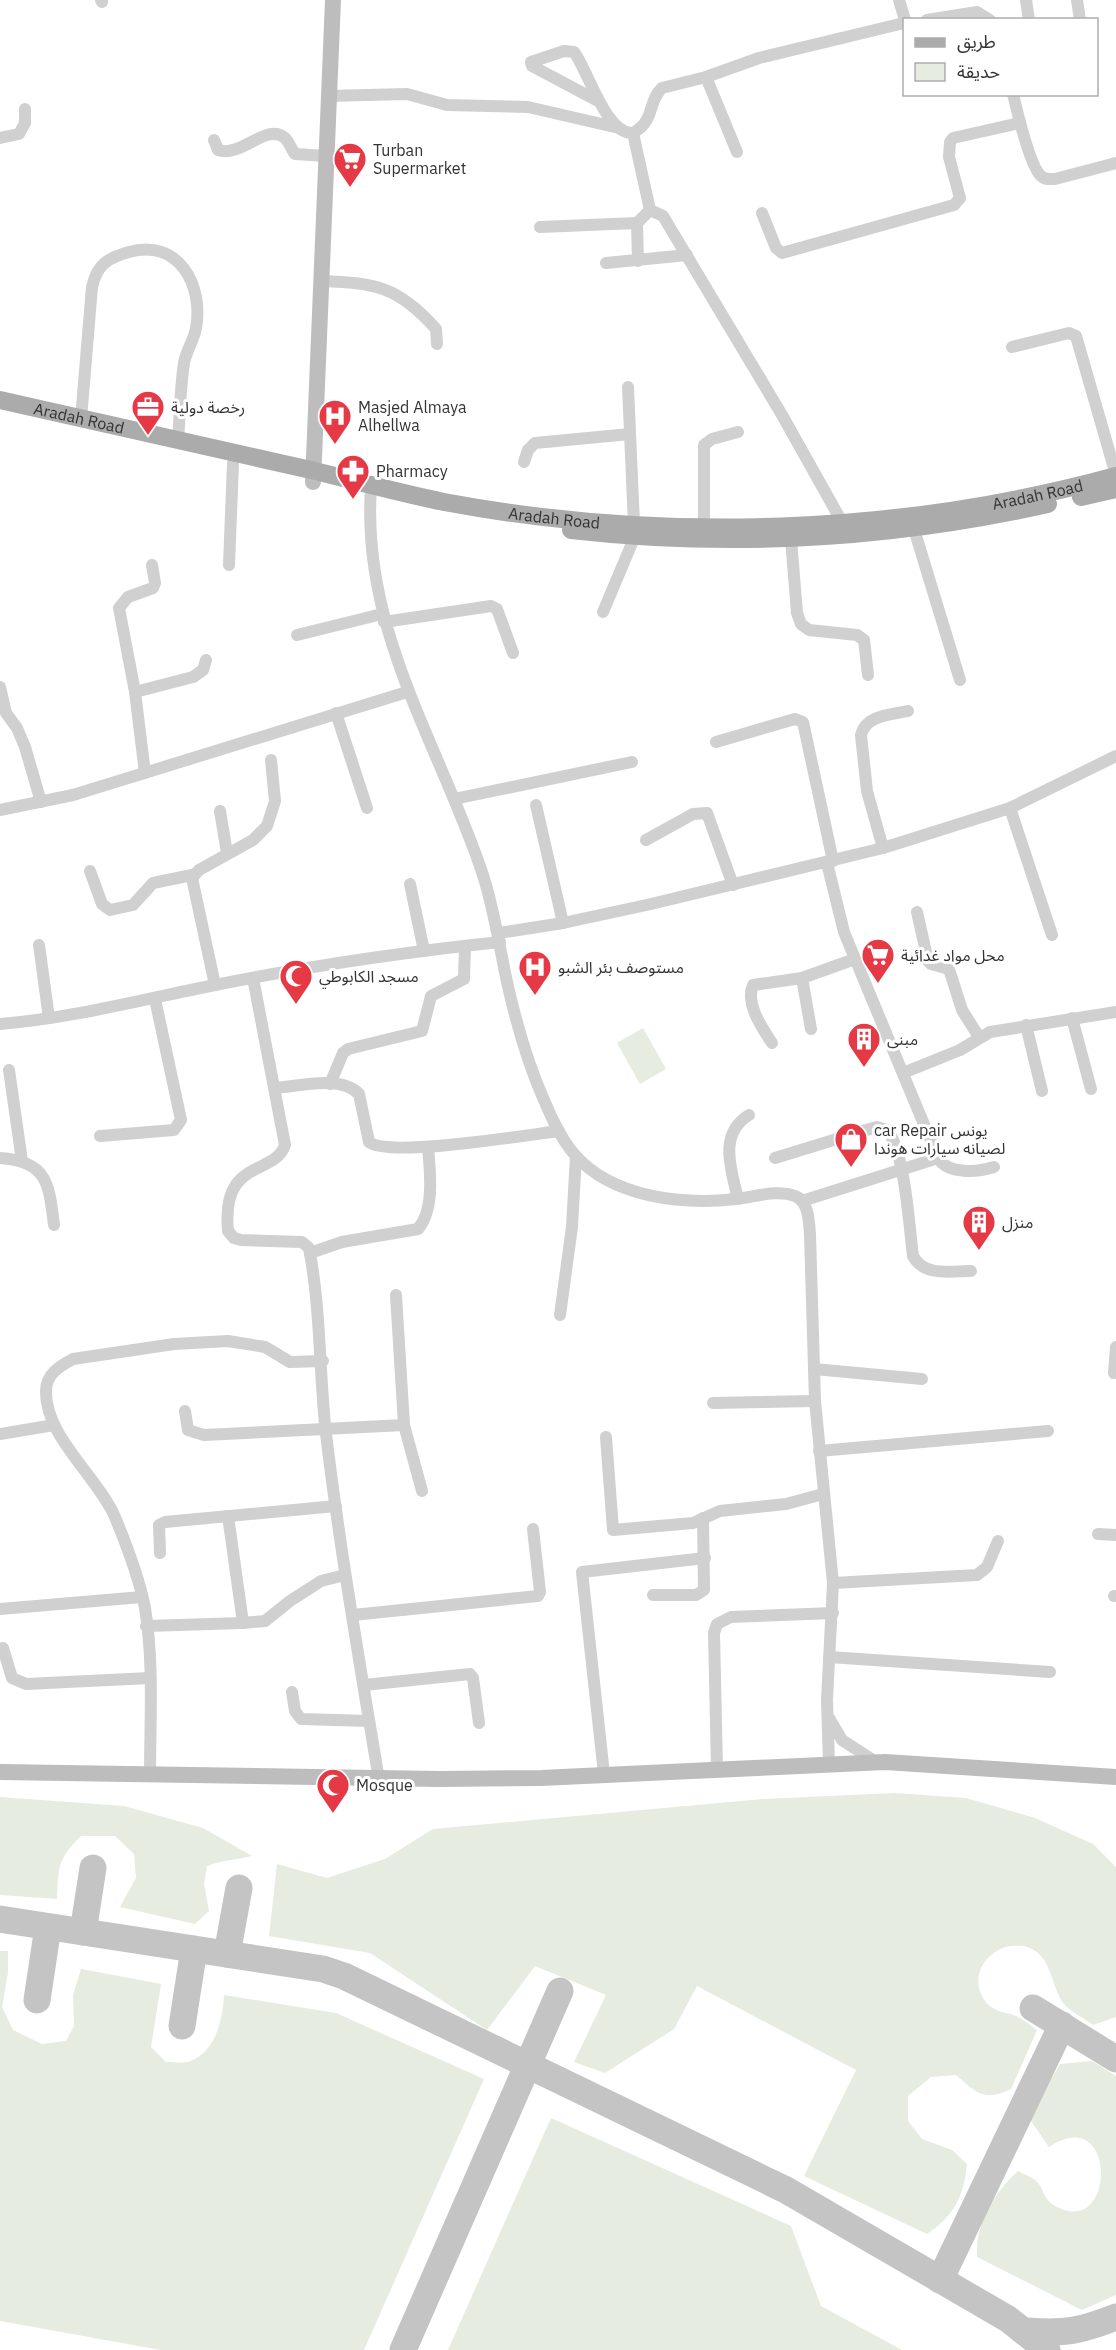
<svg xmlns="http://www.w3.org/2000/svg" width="1116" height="2350" viewBox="0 0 1116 2350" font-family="'IBM Plex Sans','Noto Sans Arabic',sans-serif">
  <rect width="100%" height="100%" fill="#fff"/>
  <g fill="#e6ecdf">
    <path d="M643,1028L666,1069L640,1084L617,1043Z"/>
    <path d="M895,1793L966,1798L1035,1818L1093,1844L1116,1867V2017L1093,2025C1084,2018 1070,2012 1063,2003C1052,1987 1051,1958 1032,1949C1002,1935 965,1967 983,1998C992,2013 1005,2011 1018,2017C1025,2020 1031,2026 1037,2030L1011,2089C983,2102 977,2093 956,2075L931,2077L908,2096V2121L922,2139L952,2150L967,2164C964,2196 954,2216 927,2234L804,2176L856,2070L697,1986L674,2029L605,2073L574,2062L606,1995L535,1966L487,2030L370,1953L269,1936L277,1864L327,1878L385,1859L433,1829L763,1799Z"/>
    <path d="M0,1797L124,1806L203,1828L252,1856C236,1860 223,1860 207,1866L204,1884L209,1911L195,1924L120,1907L136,1878L134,1854L115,1836H81C58,1858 58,1868 57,1899L0,1895Z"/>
    <path d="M0,1951H8V1973L2,2007L13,2030L42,2044L66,2041L74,2026L73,1995L81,1969L161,1984L151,2047L166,2062C173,2062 184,2064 191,2061C216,2051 223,2018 224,1995L336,2013L484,2079L364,2350H161L0,2321Z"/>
    <path d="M1092,2061L1116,2076V2295L1082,2310L977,2257C975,2224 994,2193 1018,2171C1023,2174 1030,2176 1035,2180C1045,2187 1041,2202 1062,2209C1116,2231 1116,2102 1049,2147L1029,2118L1060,2064Z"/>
    <path d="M551,2118L791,2226L821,2306L902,2350H448Z"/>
  </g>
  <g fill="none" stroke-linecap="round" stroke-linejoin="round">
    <g stroke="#c4c4c4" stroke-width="27">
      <path d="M0,1919L323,1969L344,1976L786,2190L1008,2319L1047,2350"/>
      <path d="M83,1932L93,1868"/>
      <path d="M227,1954L239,1888"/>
      <path d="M37,2000L48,1927"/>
      <path d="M1033,2008L1116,2059"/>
      <path d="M182,2026L194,1949"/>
      <path d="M940,2280L1062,2025"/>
      <path d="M1027,2331C1065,2334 1080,2331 1116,2317"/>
      <path d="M403,2350L560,1991"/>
    </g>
    <g stroke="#d0d0d0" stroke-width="12">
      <path d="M101,0L102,2"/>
      <path d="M899,0L905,20"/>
      <path d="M1026,0L1029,20"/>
      <path d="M1077,0L1080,20"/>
      <path d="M927,20L977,12L990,20"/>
      <path d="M706,77L737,152"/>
      <path d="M1013,94C1017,111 1030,166 1041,176C1045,180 1049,179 1055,179L1116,163"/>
      <path d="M327,96L407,94L447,105L528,107L619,128"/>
      <path d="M598,101L532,66L531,62L564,51L574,52C588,70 606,135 633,133L650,210L663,216L782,415L842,522"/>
      <path d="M633,133C656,120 647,102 662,88L706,77L759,58L904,23"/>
      <path d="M0,138L19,134L25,123V109"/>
      <path d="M214,140L218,150C241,158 267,122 285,138C290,143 291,149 295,154L326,156"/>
      <path d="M762,213L776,248L782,253L954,205L960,198L949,157L950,142L953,138L1020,123"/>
      <path d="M540,227L637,223"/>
      <path d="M638,261L637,223L650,210"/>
      <path d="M606,263L687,255"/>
      <path d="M321,281C375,283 398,286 436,329L437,344"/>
      <path d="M1012,347L1069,333L1076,336L1116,475"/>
      <path d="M628,387L634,524"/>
      <path d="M81,419L92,287C97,265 107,258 129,252C178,238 204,285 196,328C194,340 186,351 184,363C180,389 180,415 178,441"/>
      <path d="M524,462L528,450L535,443L630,434"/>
      <path d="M371,487C361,630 438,742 482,872C494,908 499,945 507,982C516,1022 527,1062 544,1100C552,1119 561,1139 575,1155C613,1198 683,1205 736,1199C754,1197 777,1189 795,1196C809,1201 809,1222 810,1235L815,1401L833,1583L827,1700L829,1764"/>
      <path d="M704,526V445L712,439L738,432"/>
      <path d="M914,529L960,680"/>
      <path d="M791,539L797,613L801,624L809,630L857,635L864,640L868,675"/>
      <path d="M229,565L233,463"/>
      <path d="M603,612L635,536"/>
      <path d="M384,622L491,606L497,609L513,653"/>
      <path d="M297,635L382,614"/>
      <path d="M0,687L6,713L17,728L25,747L41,802"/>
      <path d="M135,692L119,608L128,597L153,588L155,583L152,565"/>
      <path d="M336,713L367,808"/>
      <path d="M716,742L795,719L803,722L833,861"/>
      <path d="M145,773L135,692L193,677L203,670L206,660"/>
      <path d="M454,799L632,762"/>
      <path d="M536,805L563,923"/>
      <path d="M1010,808L1052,935"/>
      <path d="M0,810L73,795L407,692"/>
      <path d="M220,811L227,853"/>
      <path d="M646,840L693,814L707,813L733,885"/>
      <path d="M883,848L867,791L861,735C866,715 890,715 908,711"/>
      <path d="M90,871L102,904L110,910L133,905L153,883L192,875"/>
      <path d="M410,884L424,951"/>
      <path d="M917,912L928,961L931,964L949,969L962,1010L979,1037"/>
      <path d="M499,933L563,923L651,904L883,848L1010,808L1116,756"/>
      <path d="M39,945L49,1018"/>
      <path d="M253,978L285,1145C274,1177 221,1157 228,1231L234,1238L241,1240L302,1242L309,1248C321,1310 319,1372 326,1434C340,1550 360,1665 379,1780"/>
      <path d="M802,978L811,1029"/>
      <path d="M215,985L192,878L199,870L253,840L267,826L275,801L271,760"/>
      <path d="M1072,1018L1091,1089"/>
      <path d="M0,1024C73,1018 144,999 215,985C309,966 405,952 500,942"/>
      <path d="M1026,1025L1042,1091"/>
      <path d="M772,1043C762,1028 745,1003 753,985L802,978L855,959"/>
      <path d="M9,1070L22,1161"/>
      <path d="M903,1073L960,1050L990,1032L1116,1012"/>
      <path d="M330,1084L343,1053L348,1049L422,1031L431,996L464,979L465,946"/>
      <path d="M275,1088C300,1086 341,1075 359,1094L369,1142C389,1158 527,1135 559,1131"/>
      <path d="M100,1136L174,1130L181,1120L155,999"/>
      <path d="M0,1158C48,1161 49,1185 54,1225"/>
      <path d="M775,1158L866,1130L877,1127L887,1130C905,1151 909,1226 913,1256C924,1277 951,1271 971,1271"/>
      <path d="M938,1158C948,1175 978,1172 994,1167"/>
      <path d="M738,1199C731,1169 718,1134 749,1115"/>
      <path d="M802,1201L938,1158L844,932L827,863"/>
      <path d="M310,1253L342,1242L418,1229C435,1209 430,1171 428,1147"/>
      <path d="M560,1315L572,1227L576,1156"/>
      <path d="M814,1369L922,1379"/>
      <path d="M1114,1373L1116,1347"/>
      <path d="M713,1403L815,1401"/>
      <path d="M185,1411L188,1430L204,1435L404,1425L396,1295"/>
      <path d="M404,1425L422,1491"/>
      <path d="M0,1434L54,1425"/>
      <path d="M606,1437L613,1530L693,1523L720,1511L786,1504L823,1494"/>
      <path d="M819,1451L1048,1431"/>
      <path d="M1098,1534L1116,1535"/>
      <path d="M160,1553L159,1525L165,1522L336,1506"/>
      <path d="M833,1583L977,1575L987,1567L998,1541"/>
      <path d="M653,1595H696L704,1590L703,1518"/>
      <path d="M1114,1596H1116"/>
      <path d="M0,1609L142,1597"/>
      <path d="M353,1615L538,1596L540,1592L533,1529"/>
      <path d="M243,1623L265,1621L290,1601L321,1581L345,1575"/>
      <path d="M146,1626L243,1623L228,1516"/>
      <path d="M3,1648L12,1678L26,1684L150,1678"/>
      <path d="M829,1657L1050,1672"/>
      <path d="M364,1685L470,1674L473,1678L479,1723"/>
      <path d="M292,1692L295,1711L301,1719L369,1721"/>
      <path d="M829,1718L842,1740L876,1762"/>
      <path d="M717,1769L714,1633L717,1624L731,1617L833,1613"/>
      <path d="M604,1774L582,1572L705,1558"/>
      <path d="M150,1776C150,1720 154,1663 145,1608C139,1577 127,1546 115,1517C97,1476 45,1436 46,1391C46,1374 60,1366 73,1359L174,1344L228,1341L265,1347L290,1362L323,1361"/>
    </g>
    <g stroke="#bdbdbd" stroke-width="16">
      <path d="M313,482L333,0"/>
      <path d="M0,1772L439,1779L541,1778L885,1762L1116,1777"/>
    </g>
    <g stroke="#ababab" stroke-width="18">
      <path id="s1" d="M0,400C104,424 208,446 311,470C356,481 399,493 444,502C664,543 900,535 1116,476"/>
      <path d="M1081,497L1116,489"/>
      <path d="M571,530C731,548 891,539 1048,504"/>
    </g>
  </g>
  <defs>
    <symbol id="supermarket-pin" viewBox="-11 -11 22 30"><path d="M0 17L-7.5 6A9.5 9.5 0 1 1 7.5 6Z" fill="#e63946" stroke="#fff"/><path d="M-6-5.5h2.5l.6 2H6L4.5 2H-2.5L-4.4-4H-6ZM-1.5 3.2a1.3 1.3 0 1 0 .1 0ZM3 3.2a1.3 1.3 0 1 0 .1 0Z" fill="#fff"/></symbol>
    <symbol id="office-pin" viewBox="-11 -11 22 30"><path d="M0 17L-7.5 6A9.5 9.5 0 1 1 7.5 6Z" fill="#e63946" stroke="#fff"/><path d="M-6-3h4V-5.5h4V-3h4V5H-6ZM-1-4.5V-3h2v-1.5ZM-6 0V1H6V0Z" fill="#fff"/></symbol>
    <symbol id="hospital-pin" viewBox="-11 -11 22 30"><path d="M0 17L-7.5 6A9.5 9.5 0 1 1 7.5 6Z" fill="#e63946" stroke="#fff"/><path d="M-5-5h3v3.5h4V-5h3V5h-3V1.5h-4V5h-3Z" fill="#fff"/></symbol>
    <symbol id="pharmacy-pin" viewBox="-11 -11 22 30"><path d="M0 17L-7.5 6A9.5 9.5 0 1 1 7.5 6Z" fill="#e63946" stroke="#fff"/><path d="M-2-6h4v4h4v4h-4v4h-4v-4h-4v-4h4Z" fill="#fff"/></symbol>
    <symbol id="mosque-pin" viewBox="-11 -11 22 30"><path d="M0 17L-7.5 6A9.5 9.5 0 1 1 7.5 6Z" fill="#e63946" stroke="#fff"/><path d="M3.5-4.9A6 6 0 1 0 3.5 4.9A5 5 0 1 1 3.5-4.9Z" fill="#fff"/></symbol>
    <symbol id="building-pin" viewBox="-11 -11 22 30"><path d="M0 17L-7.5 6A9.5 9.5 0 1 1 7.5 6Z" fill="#e63946" stroke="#fff"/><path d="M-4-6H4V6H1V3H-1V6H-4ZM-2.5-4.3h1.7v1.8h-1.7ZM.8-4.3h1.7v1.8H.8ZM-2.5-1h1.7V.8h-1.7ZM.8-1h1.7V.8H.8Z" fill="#fff"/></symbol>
    <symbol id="shop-pin" viewBox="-11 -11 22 30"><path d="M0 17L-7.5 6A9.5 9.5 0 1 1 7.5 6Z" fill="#e63946" stroke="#fff"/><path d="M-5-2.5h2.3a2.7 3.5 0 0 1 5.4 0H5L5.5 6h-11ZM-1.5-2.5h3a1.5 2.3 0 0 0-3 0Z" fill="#fff"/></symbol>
  </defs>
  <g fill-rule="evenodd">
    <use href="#supermarket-pin" x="331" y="140" width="38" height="52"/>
    <use href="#office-pin" x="129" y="388" width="38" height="52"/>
    <use href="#hospital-pin" x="316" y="397" width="38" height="52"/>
    <use href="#pharmacy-pin" x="334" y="452" width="38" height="52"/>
    <use href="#supermarket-pin" x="859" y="936" width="38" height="52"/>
    <use href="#hospital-pin" x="516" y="948" width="38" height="52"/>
    <use href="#mosque-pin" x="277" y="957" width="38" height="52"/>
    <use href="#building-pin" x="845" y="1020" width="38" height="52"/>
    <use href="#shop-pin" x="832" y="1120" width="38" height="52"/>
    <use href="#building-pin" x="960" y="1203" width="38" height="52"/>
    <use href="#mosque-pin" x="314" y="1766" width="38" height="52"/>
  </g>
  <g text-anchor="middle" stroke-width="6" stroke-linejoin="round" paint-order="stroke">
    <g font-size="16" fill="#333" stroke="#fff" text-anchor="start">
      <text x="373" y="156">Turban<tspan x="373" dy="18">Supermarket</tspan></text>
      <text x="171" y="413">رخصة دولية</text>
      <text x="358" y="413">Masjed Almaya<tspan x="358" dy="18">Alhellwa</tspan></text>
      <text x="376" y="477">Pharmacy</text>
      <text x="901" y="961">محل مواد غدائية</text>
      <text x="558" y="973">مستوصف بئر الشبو</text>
      <text x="319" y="982">مسجد الكابوطي</text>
      <text x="887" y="1045">مبنى</text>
      <text x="874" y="1136">car Repair يونس<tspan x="874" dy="18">لصيانه سيارات هوندا</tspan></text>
      <text x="1002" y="1228">منزل</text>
      <text x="356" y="1791">Mosque</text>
    </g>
    <g font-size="16" fill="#333" stroke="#fff">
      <text dy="6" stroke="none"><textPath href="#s1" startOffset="81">Aradah Road</textPath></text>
      <text dy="6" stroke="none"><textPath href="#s1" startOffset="1053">Aradah Road</textPath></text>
      <text dy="6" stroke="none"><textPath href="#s1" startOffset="567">Aradah Road</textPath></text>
    </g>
  </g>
  <rect x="903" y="18" width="195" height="78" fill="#ffffff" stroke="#adadad" stroke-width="1.5"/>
  <rect x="915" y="38" width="30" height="9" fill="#ababab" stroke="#adadad" stroke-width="1.5"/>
  <text x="957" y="48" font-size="18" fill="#333333">طريق</text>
  <rect x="915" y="63" width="30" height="18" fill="#e6ecdf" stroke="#adadad" stroke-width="1.5"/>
  <text x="957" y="78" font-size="18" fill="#333333">حديقة</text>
</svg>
